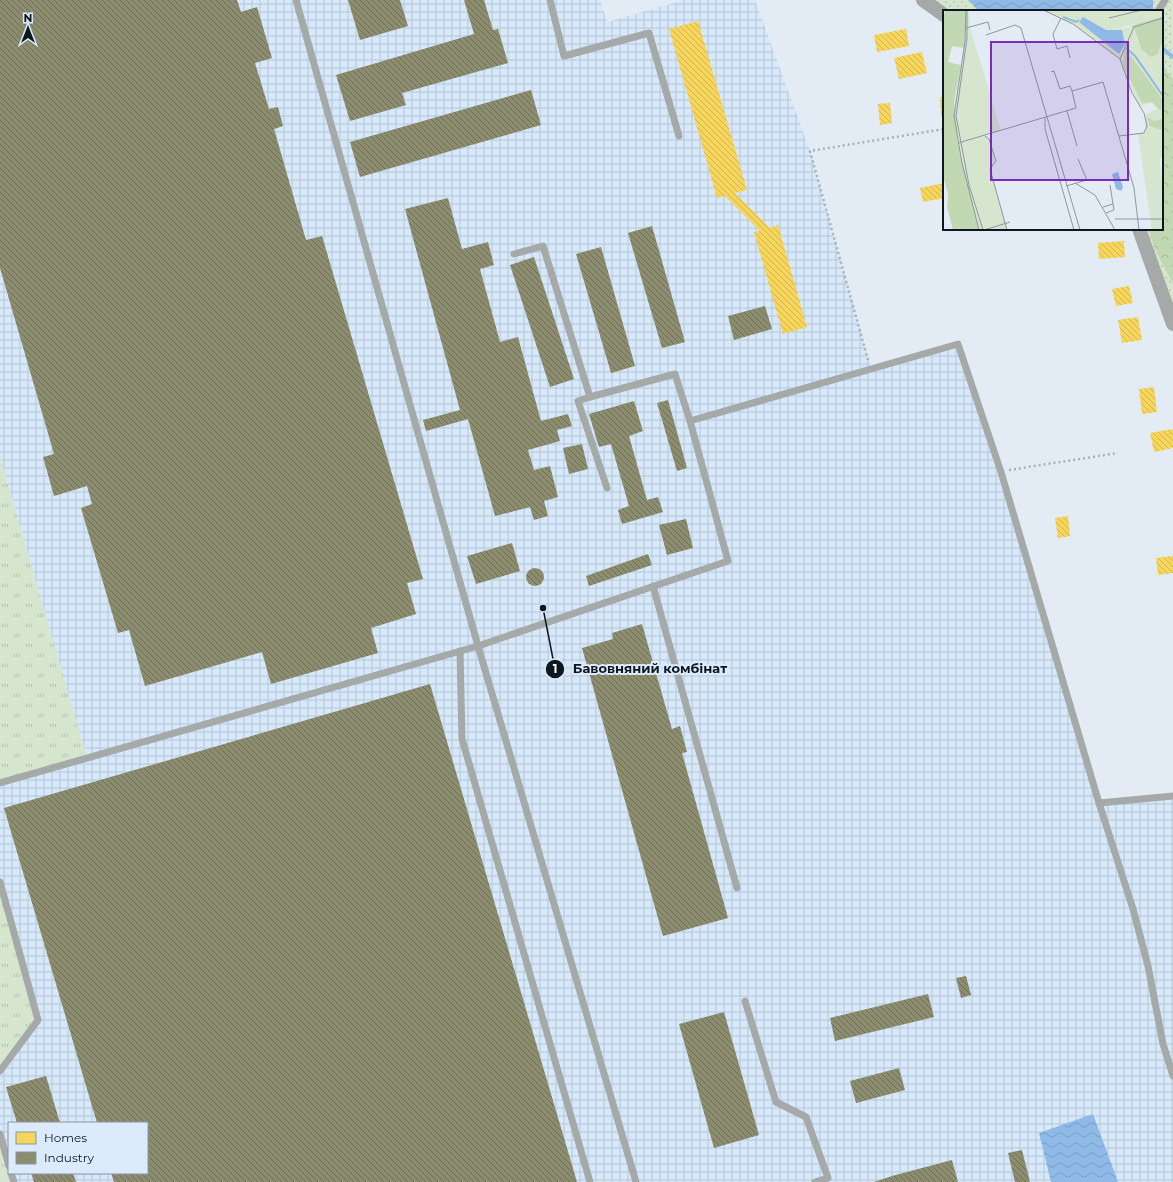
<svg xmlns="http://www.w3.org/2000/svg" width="1173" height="1182" viewBox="0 0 1173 1182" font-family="Montserrat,sans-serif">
  <defs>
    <pattern id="industrial-grid" width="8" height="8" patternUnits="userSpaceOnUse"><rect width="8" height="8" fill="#d6e8fa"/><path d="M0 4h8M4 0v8" fill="none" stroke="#b6c6d6"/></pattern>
    <pattern id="grass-dots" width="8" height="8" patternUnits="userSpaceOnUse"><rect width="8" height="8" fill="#d5e5ce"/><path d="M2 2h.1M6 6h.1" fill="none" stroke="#b6c4b1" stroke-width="1.8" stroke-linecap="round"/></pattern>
    <pattern id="forest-crowns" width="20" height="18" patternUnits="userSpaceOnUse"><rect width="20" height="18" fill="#c2d8b2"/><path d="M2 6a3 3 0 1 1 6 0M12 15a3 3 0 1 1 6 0" fill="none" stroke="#a6b999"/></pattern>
    <pattern id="park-tufts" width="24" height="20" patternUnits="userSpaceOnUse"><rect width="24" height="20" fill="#d5e5ce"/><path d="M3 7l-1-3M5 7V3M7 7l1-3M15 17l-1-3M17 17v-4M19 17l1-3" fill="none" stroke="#b6c4b1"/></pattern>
    <pattern id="water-waves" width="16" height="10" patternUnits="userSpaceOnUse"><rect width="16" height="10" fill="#8fb9e6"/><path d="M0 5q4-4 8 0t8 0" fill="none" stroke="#7a9ec5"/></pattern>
    <pattern id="homes-back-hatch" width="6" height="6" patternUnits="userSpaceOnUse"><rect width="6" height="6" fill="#f6d55c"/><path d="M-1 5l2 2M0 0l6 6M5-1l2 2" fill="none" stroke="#d2b650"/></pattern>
    <pattern id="industry-back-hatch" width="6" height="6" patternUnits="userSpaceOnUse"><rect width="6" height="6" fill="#8c8c6e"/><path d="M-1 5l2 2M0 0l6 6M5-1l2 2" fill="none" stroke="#71715a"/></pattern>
  </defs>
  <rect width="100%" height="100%" fill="#e3ecf5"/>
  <path fill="url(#industrial-grid)" d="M0,0H600L607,22L684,0H755L810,151L871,368L958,344L1099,803L1173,796V1182H14L11,1173H147V1123H9V1166L0,1134V783L87,758L0,457Z"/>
  <path fill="url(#grass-dots)" d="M923,0H1173V324L1139,229H1162V11H944Z"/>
  <path fill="url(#forest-crowns)" d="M1162,66L1173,79V284L1154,247L1148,229H1162Z"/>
  <g fill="url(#park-tufts)">
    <path d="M0,457L87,758L0,783Z"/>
    <path d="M0,882L38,1020L0,1071Z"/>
    <path d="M0,1134L9,1166V1173L14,1182H0Z"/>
  </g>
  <g fill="url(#water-waves)">
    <path d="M968,0H1153V11H979Z"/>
    <path d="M1093,1114L1118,1182H1051L1039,1133Z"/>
  </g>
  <g fill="url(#homes-back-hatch)">
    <path d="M698,21L747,190L735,193L770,228L778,225L807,327L783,334L754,232L760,231L725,196L717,198L669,29Z"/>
    <path d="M906,29L909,46L877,52L874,35Z"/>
    <path d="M922,52L927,73L899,79L894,58Z"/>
    <path d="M940,97H944V116H941Z"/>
    <path d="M890,103L892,123L880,125L878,104Z"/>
    <path d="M944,183V198L923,202L920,188Z"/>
    <path d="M1124,241L1125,257L1099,259L1098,243Z"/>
    <path d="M1129,286L1133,303L1116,306L1112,289Z"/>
    <path d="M1138,317L1142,340L1122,343L1118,320Z"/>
    <path d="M1154,387L1157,412L1142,414L1139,389Z"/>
    <path d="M1173,429V448L1154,452L1150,433Z"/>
    <path d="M1068,516L1070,536L1058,538L1055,518Z"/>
    <path d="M1173,556V573L1158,575L1156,558Z"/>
  </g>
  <g fill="url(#industry-back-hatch)">
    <path d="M0,0H237L241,12L257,7L272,58L255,63L269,109L278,107L283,126L274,129L306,240L322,236L423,579L407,583L416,614L371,628L378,653L271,684L262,652L145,686L129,630L118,633L81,508L92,504L87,486L54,496L43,457L54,454L0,268Z"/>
    <path d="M348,0H400L408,26L360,40Z"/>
    <path d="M464,0H484L493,30L498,29L508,63L402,93L406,105L350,121L336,75L474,34Z"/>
    <path d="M531,90L541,125L360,177L350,142Z"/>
    <path d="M448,198L462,249L488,242L494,265L480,269L500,342L518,337L541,421L568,414L572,426L557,430L560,441L528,450L534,470L550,466L558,497L544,501L548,516L534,520L530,507L495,516L468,419L426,431L423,420L460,410L405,209Z"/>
    <path d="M652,226L685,342L662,348L628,233Z"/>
    <path d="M601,247L635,366L611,373L576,254Z"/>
    <path d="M534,257L574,379L550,387L510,265Z"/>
    <path d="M765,306L772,329L734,340L728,316Z"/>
    <path d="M668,400L687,468L677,471L657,403Z"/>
    <path d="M634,401L643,431L629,436L647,500L658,497L663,512L622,524L618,510L629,506L611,444L599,447L589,414Z"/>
    <path d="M582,444L588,469L569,474L563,448Z"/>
    <path d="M686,519L693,548L667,555L659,525Z"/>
    <path d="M512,543L520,571L476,584L467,556Z"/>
    <path d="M648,554L652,565L589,586L586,576Z"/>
    <circle cx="535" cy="577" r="9"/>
    <path d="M642,624L672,729L680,726L687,752L682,753L728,918L663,936L582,648L613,639L612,633Z"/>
    <path d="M430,684L577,1182H114L111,1173H147V1123H97L4,808Z"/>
    <path d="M966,976L971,995L961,998L956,978Z"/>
    <path d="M928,994L934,1017L835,1041L830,1018Z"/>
    <path d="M724,1012L759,1135L714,1148L679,1024Z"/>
    <path d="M899,1068L905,1090L856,1103L850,1081Z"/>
    <path d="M46,1076L60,1123H17L6,1087Z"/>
    <path d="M1022,1150L1030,1182H1015L1008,1153Z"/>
    <path d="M952,1160L958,1182H874L892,1176Z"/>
    <path d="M31,1173H73L76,1182H34Z"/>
  </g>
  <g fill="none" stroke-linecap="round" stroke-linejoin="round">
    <path stroke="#8fb9e6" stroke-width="4" d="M1162,48L1173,57"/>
    <g stroke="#abb0b1" stroke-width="2.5" stroke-dasharray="2 3" stroke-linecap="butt">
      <path d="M868,360L810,151L944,129"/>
      <path d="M1009,470L1118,453"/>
    </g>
    <g stroke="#a5a9a8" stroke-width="7">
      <path d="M296,0L478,646L636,1182"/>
      <path d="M550,0L564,56L649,33L679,136"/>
      <path d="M1158,11L1165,0"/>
      <path d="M514,254L543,246L590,397L675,374L690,421"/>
      <path d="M590,397L578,401L607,488"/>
      <path d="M653,586L737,888"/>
      <path d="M460,651L462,739L590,1182"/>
      <path d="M0,783L478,646L728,561L690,421L958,344L1001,472L1099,803L1133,909L1148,966L1163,1044L1173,1076"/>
      <path d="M1099,803L1173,796"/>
      <path d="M0,882L38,1020L0,1071"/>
      <path d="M745,1001L776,1102L806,1117L828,1178L815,1182"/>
      <path d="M0,1134L9,1166"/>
      <path d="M11,1173L14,1182"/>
    </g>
    <g stroke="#a5a9a8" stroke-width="14">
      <path d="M923,0L944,15"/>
      <path d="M1139,229L1173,324"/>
    </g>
  </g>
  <g transform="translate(943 10)">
    <rect width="220" height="220" fill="#e3ecf5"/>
    <path d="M23,0H26L27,25L15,106L42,220H36L29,195L11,106L22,31ZM100,0H142L170,20L190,17L195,33L203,45L216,40L220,28V148L216,149L220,176V220H209L195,124L203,122L202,105L214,99L209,93L197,96L194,92L177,49L130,14Z" fill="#d5e5ce"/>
    <path d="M2,0H23L21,38L9,36L5,52L18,55L11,92L15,133L36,220H10L4,197L5,184L0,166V10ZM220,6V28L215,44L207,47L198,39L191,18L187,16ZM182,38L220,90L218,101L209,92L199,93L180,55ZM204,107L211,111L220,109L219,120L207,116Z" fill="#c2d8b2"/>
    <path d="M26,14L58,121L42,125L46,129L52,151L47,159L64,220H42L34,196L19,132L15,100Z" fill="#d5e5ce"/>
    <path d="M142,0H220V6L170,20L163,18L144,6Z" fill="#d5e5ce"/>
    <path d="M140,7L163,20H179L182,34L176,44L136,12ZM175,162L180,177L178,181L173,179L169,164Z" fill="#8fb9e6"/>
    <path fill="none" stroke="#8fb9e6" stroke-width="2" d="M120,7L133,12L136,10M183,38L192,46L220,86"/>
    <path fill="none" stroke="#8e96a0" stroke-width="1" d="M23,0L22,31L11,106L19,153L36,220M24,0V28L13,106L26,175L40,220M100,0L130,14L177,49L189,83L201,103L204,116L201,123L176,126M118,8L110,24L114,39L124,36L127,48M166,8L199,0M23,18L45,12L47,20M43,25L72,15L78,18L137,220M177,49L191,17L220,8M108,62L111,61L117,79L127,76L129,81M124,101L134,136M102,108V119L131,220M42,126L46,129L53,151L47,159L64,220M15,133L133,98L129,81L160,72L191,178L196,220M132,173L152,185L172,220M123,176L144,170L135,149M160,197L170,194L167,175M163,203L171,200L170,194M172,209H194M194,209H220M41,220L67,212"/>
    <path fill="#7b2cbf" fill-opacity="0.15" stroke="#7b2cbf" stroke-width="2" d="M48,32H185V170H48Z"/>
    <rect width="220" height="220" fill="none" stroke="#0e1620" stroke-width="2"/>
  </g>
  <path fill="none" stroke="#0e1620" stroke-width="1.5" d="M543 608L555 669"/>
  <g fill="#0e1620" stroke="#dcebfc" stroke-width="1.5">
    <circle cx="543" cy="608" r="4"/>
    <circle cx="555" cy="669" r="10"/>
  </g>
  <g font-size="12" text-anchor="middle" font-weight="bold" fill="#fff">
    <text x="555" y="673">1</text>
  </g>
  <g font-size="13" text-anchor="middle" font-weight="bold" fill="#0e1620" stroke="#dcebfc" stroke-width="4" stroke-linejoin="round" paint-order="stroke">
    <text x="650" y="673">Бавовняний комбінат</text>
  </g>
  <rect x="8" y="1122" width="140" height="52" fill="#dcebfc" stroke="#8a96a4"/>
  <rect x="16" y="1132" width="20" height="12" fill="#f6d55c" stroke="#8a96a4"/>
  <text x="44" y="1142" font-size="12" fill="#0e1620">Homes</text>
  <rect x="16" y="1152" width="20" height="12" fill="#8c8c6e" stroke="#8a96a4"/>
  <text x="44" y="1162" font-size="12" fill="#0e1620">Industry</text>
  <g transform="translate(28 28)" stroke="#dcebfc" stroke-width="3" paint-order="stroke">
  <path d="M0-3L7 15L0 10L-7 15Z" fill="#0e1620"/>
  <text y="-6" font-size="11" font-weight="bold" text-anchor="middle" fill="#0e1620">N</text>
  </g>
</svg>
